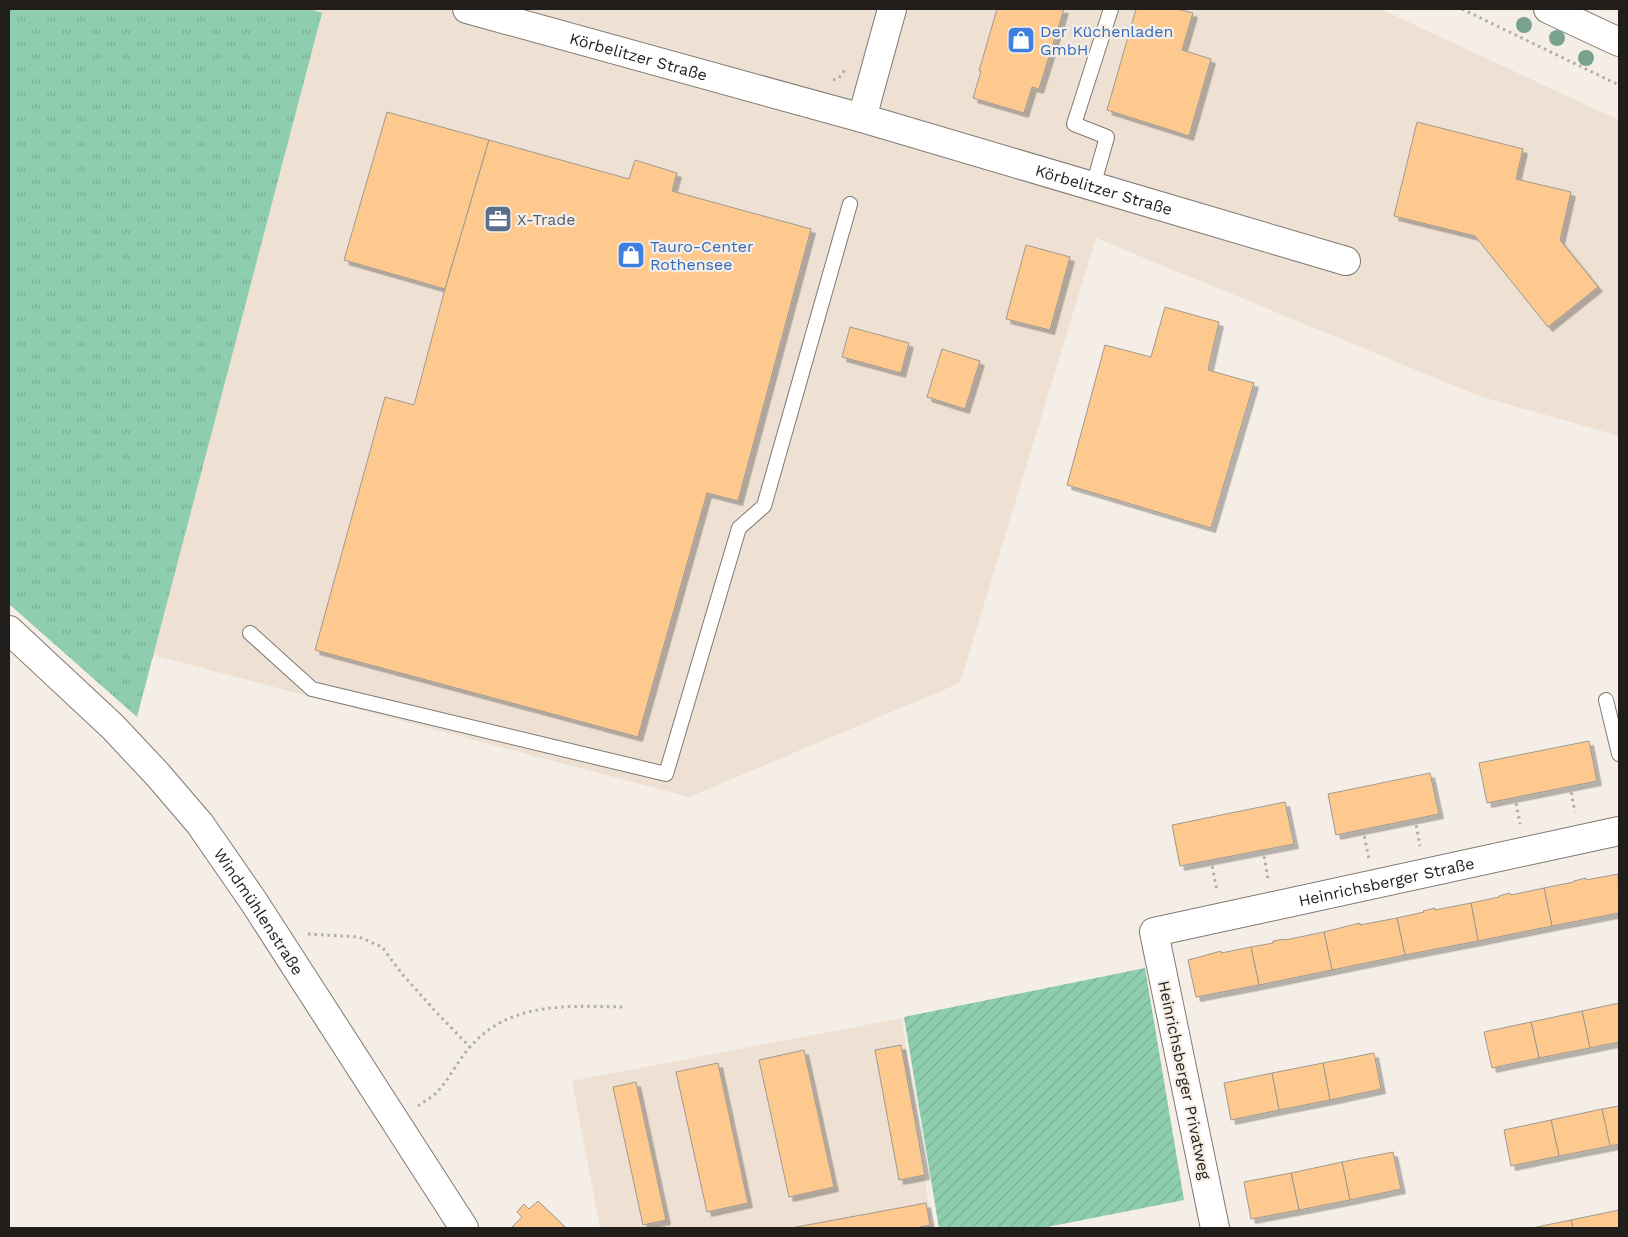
<svg xmlns="http://www.w3.org/2000/svg" width="1628" height="1237" viewBox="0 0 1628 1237" font-family="'Work Sans',sans-serif">
  <defs>
    <pattern id="grass-tufts" width="24" height="20" patternUnits="userSpaceOnUse" patternTransform="scale(1.25)"><rect width="24" height="20" fill="#8ecdae"/><path d="M3 7l-1-3M5 7V3M7 7l1-3M15 17l-1-3M17 17v-4M19 17l1-3" fill="none" stroke="#7ab095"/></pattern>
    <pattern id="garden-furrows" width="10" height="10" patternUnits="userSpaceOnUse" patternTransform="scale(1.25)"><rect width="10" height="10" fill="#8ecdae"/><path d="M-1 1l2-2M0 10L10 0M9 11l2-2" fill="none" stroke="#7ab095"/></pattern>
    <filter id="shadow"><feDropShadow dx="4.5" dy="4.5" stdDeviation="0" flood-color="#0004"/></filter>
  </defs>
  <rect width="100%" height="100%" fill="#f5eee6"/>
  <g fill="#eee1d3">
    <path d="M310,9H1380L1619,120V436L1479,396L1096,238L960,683L689,797L153,655L322,14Z"/>
    <path d="M902,1018L932,1228H600L572,1081Z"/>
  </g>
  <path fill="url(#grass-tufts)" d="M9,9H310L322,13L137,717L9,604Z"/>
  <path fill="url(#garden-furrows)" d="M1145,968L1184,1200L1042,1228H939L904,1017Z"/>
  <g fill="#fdc98e" stroke="#a09991" filter="url(#shadow)">
    <path d="M997,9H1064L1039,89L1032,87L1024,113L973,98L981,71H979Z"/>
    <path d="M1136,9H1177L1193,13L1182,50L1211,59L1189,136L1107,110Z"/>
    <path d="M387,112L489,140L445,289L344,260Z"/>
    <path d="M1417,122L1523,149L1516,179L1571,192L1560,240L1598,287L1548,327L1475,236L1394,216Z"/>
    <path d="M489,140L629,179L635,160L677,173L672,191L811,229L738,501L707,493L638,737L315,650L385,397L414,405L445,289Z"/>
    <path d="M1026,245L1070,257L1050,330L1006,319Z"/>
    <path d="M1165,307L1219,322L1208,370L1254,383L1211,528L1067,485L1105,345L1151,357Z"/>
    <path d="M850,327L909,343L901,373L842,357Z"/>
    <path d="M942,349L980,361L965,409L927,397Z"/>
    <path d="M1589,741L1597,781L1487,803L1479,763Z"/>
    <path d="M1430,773L1439,814L1336,835L1328,794Z"/>
    <path d="M1285,802L1294,844L1180,866L1172,825Z"/>
    <path d="M1618,874L1619,913L1552,926L1544,888L1574,882V881L1586,878V880Z"/>
    <path d="M1544,888L1552,926L1478,941L1471,903L1499,897V896L1510,893L1511,895Z"/>
    <path d="M1471,903L1478,941L1405,955L1397,918L1424,912L1423,911L1435,908V910Z"/>
    <path d="M1397,918L1405,955L1332,970L1324,932L1360,923V925Z"/>
    <path d="M1324,932L1332,970L1259,985L1251,947L1273,943V941L1284,939L1285,940Z"/>
    <path d="M1251,947L1259,985L1196,997L1188,960L1221,951V953Z"/>
    <path d="M1619,1003V1042L1590,1048L1582,1011Z"/>
    <path d="M1582,1011L1590,1048L1539,1058L1531,1022Z"/>
    <path d="M1531,1022L1539,1058L1492,1068L1484,1032Z"/>
    <path d="M901,1045L925,1175L899,1180L875,1050Z"/>
    <path d="M804,1050L834,1187L789,1197L759,1060Z"/>
    <path d="M1374,1053L1381,1089L1330,1100L1323,1063Z"/>
    <path d="M718,1063L748,1203L707,1212L676,1072Z"/>
    <path d="M1323,1063L1330,1100L1279,1110L1272,1073Z"/>
    <path d="M1272,1073L1279,1110L1231,1120L1224,1083Z"/>
    <path d="M636,1082L666,1220L643,1225L613,1087Z"/>
    <path d="M1619,1106V1144L1610,1146L1602,1109Z"/>
    <path d="M1602,1109L1610,1146L1559,1156L1551,1120Z"/>
    <path d="M1551,1120L1559,1156L1511,1166L1504,1130Z"/>
    <path d="M1393,1152L1401,1189L1350,1200L1342,1162Z"/>
    <path d="M1342,1162L1350,1200L1299,1210L1291,1173Z"/>
    <path d="M1291,1173L1299,1210L1251,1219L1244,1182Z"/>
    <path d="M538,1201L564,1226L562,1228H513L512,1227L522,1217L517,1212L524,1204L529,1209Z"/>
    <path d="M926,1203L930,1225L915,1228H791Z"/>
    <path d="M1619,1210V1228H1573L1571,1220Z"/>
    <path d="M1571,1220L1573,1228H1532Z"/>
  </g>
  <g fill="none" stroke-linecap="round" stroke-linejoin="round">
    <defs>
      <g id="service">
        <path d="M1093,186L1107,137L1074,124L1111,9"/>
        <path d="M250,633L312,689L666,774L739,528L764,506L850,204"/>
        <path d="M1606,700L1619,754"/>
      </g>
      <g id="minor">
        <path id="s1" d="M467,9L862,118L1346,261"/>
        <path d="M862,118L892,9"/>
        <path id="s2" d="M9,630L113,727L158,775L200,824L254,902L464,1228"/>
        <path id="s3" d="M1215,1228L1154,932L1619,831"/>
      </g>
      <path id="secondary" d="M1548,9L1619,42"/>
    </defs>
    <use href="#service" stroke="#807972" stroke-width="16"/>
    <use href="#minor" stroke="#807972" stroke-width="30"/>
    <use href="#secondary" stroke="#807972" stroke-width="30"/>
    <g stroke="#b3ada7" stroke-width="3" stroke-dasharray="2.5 4" stroke-linecap="butt">
      <path d="M1462,9L1619,85"/>
      <path d="M833,80L839,78L845,70"/>
      <path d="M1570,786L1575,812"/>
      <path d="M1515,797L1520,824"/>
      <path d="M1415,819L1420,846"/>
      <path d="M1363,830L1369,859"/>
      <path d="M1263,850L1268,879"/>
      <path d="M1211,860L1217,891"/>
      <path d="M308,934L359,937L382,947L403,975L437,1013L470,1047"/>
      <path d="M418,1106C423,1102 429,1099 434,1095C449,1081 457,1061 471,1046C510,1001 570,1006 624,1007"/>
    </g>
    <use href="#service" stroke="#fff" stroke-width="14"/>
    <use href="#minor" stroke="#fff" stroke-width="28"/>
    <use href="#secondary" stroke="#fff" stroke-width="28"/>
  </g>
  <g fill="#7aa38f">
    <circle cx="1524" cy="25" r="8"/>
    <circle cx="1557" cy="38" r="8"/>
    <circle cx="1586" cy="58" r="8"/>
  </g>
  <defs>
    <symbol id="shop-square" viewBox="-11 -11 22 22"><rect x="-9" y="-9" width="18" height="18" rx="4" fill="#3f7fe0" stroke="#f5eee6"/><path d="M-5-2.5h2.3a2.7 3.5 0 0 1 5.4 0H5L5.5 6h-11ZM-1.5-2.5h3a1.5 2.3 0 0 0-3 0Z" fill="#fff"/></symbol>
    <symbol id="office-square" viewBox="-11 -11 22 22"><rect x="-9" y="-9" width="18" height="18" rx="4" fill="#5c6f8a" stroke="#f5eee6"/><path d="M-6-3h4V-5.5h4V-3h4V5H-6ZM-1-4.5V-3h2v-1.5ZM-6 0V1H6V0Z" fill="#fff"/></symbol>
  </defs>
  <g fill-rule="evenodd">
    <use href="#shop-square" x="1005" y="24" width="32" height="32"/>
    <use href="#office-square" x="482" y="203" width="32" height="32"/>
    <use href="#shop-square" x="615" y="239" width="32" height="32"/>
  </g>
  <g text-anchor="middle" stroke-width="4.5" stroke-linejoin="round" paint-order="stroke">
    <g font-size="16" fill="#366cbe" stroke="#f5eee6" text-anchor="start">
      <text x="1040" y="37">Der Küchenladen<tspan x="1040" dy="18">GmbH</tspan></text>
      <text x="650" y="252">Tauro-Center<tspan x="650" dy="18">Rothensee</tspan></text>
    </g>
    <g font-size="16" fill="#201d1a" stroke="#f5eee6">
      <text dy="6" stroke="none"><textPath href="#s1" startOffset="178">Körbelitzer Straße</textPath></text>
      <text dy="6" stroke="none"><textPath href="#s1" startOffset="662">Körbelitzer Straße</textPath></text>
      <text dy="6" stroke="none"><textPath href="#s3" startOffset="540">Heinrichsberger Straße</textPath></text>
      <text dy="6" stroke="none"><textPath href="#s2" startOffset="378">Windmühlenstraße</textPath></text>
      <text transform="translate(1185 1080) rotate(78)" y="6">Heinrichsberger Privatweg</text>
    </g>
    <g font-size="16" fill="#4e5e75" stroke="#f5eee6" text-anchor="start">
      <text x="517" y="225">X-Trade</text>
    </g>
  </g>
  <rect width="1628" height="1237" fill="none" stroke="#201d1a" stroke-width="20"/>
</svg>
